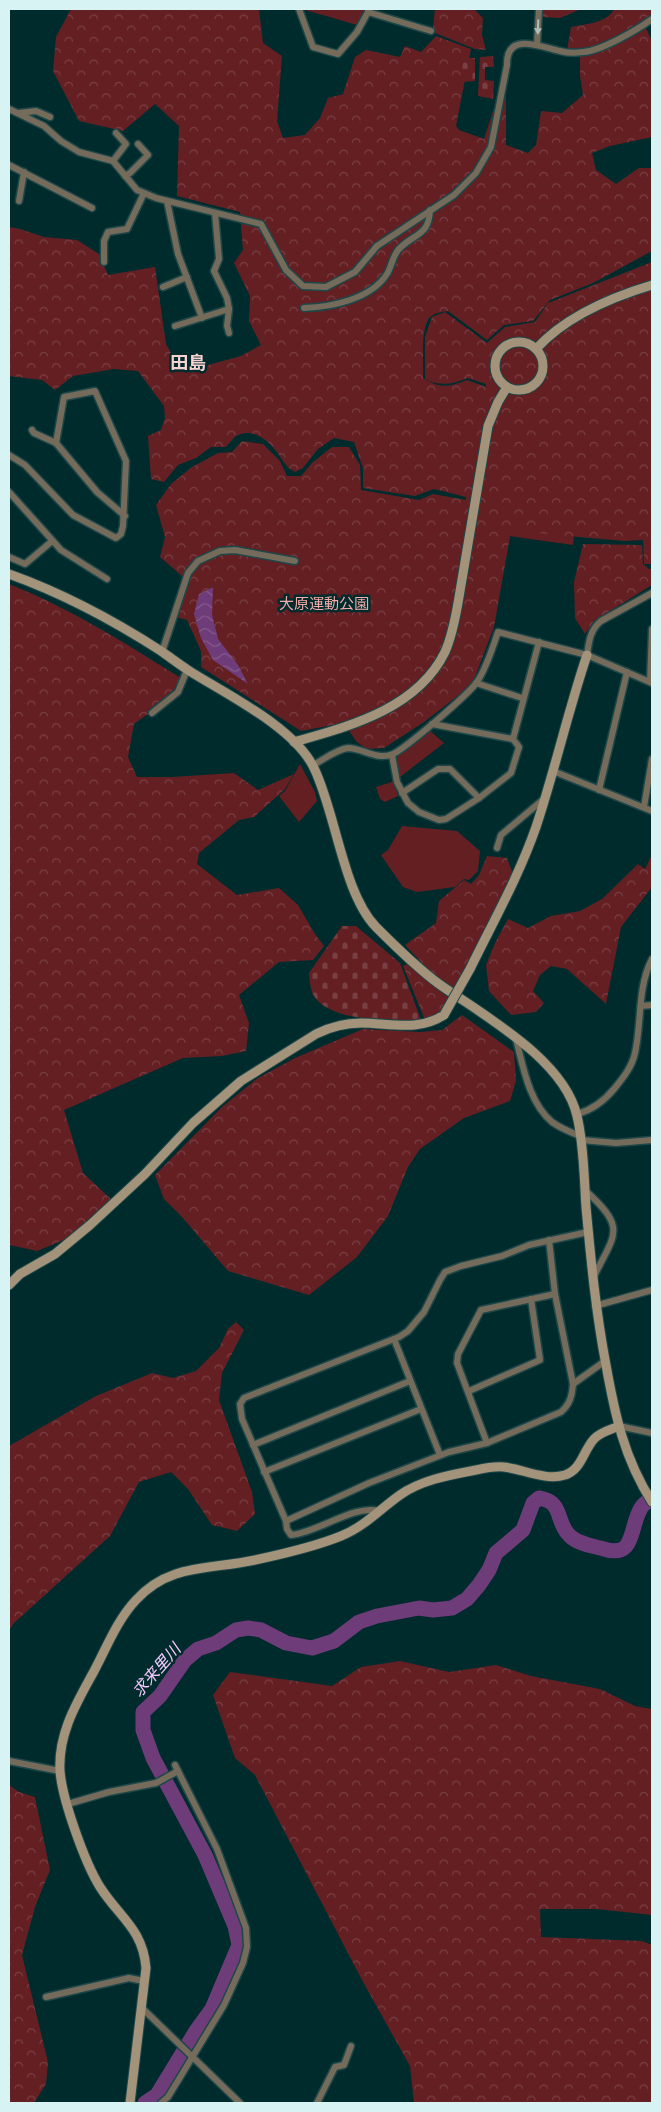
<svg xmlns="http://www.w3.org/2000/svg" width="661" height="2112" viewBox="0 0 661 2112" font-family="'Asap Condensed','Noto Sans JP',sans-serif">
  <defs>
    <pattern id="forest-crowns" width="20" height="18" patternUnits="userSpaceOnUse" patternTransform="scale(1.25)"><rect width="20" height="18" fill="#641f23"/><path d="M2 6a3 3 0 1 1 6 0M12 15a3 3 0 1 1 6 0" fill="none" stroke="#794044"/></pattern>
    <pattern id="cemetery-stones" width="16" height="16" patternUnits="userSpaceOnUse" patternTransform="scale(1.25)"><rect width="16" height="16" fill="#641f23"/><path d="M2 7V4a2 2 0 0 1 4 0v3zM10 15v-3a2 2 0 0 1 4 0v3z" fill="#794044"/></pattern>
    <pattern id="water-waves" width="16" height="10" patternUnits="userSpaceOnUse" patternTransform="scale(1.25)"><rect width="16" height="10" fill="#6f3c7a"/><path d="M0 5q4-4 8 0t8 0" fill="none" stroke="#83598e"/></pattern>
  </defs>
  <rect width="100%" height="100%" fill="#002b2d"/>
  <g fill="#641f23">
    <path d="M302,9H363L364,11L357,25Z"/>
    <path d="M480,522L574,535L573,545L509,536Z"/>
    <path d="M428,729L444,743L400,777L395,755Z"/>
    <path d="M300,764L315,792L317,801L299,822L279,796L285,791Z"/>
    <path d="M395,781L398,796L385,802L380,799L376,787Z"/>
    <path d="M402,826L457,831L480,851L478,871L469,880L464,879L455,887L417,892L403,887L381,855L388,850Z"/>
  </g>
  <g fill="url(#forest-crowns)">
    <path d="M71,9H259L263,43L282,56L277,121L283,138L305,135L320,118L328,98L343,94L355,57L366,50L400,57L405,46L421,52L436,36L471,49L456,126L459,130L484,139L496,102L506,96V145L528,153L536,145L541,111L562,113L583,95L580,76V56C603,54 626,38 646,28L652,41V137L610,146L592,153L596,170L616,184L639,168H652V251L593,283L550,300L533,321L504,325L487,340L448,311C442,312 434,313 429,318C420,331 424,363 423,378C440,389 449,387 467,380L486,387V384L468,378C452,384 440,387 425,379V337L432,317L445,312L487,343L505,327L535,322L548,303L652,262V564H644L643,540L624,541L511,531L494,627L472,685L424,722L384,748L366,749L356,741L344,723L301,731L201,667V651L187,620L172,616L182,576L160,557L165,537L156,505L171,484L192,467L218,453L232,452L242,441L263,444L280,461L287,476H301L312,463L332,447H349L360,465L361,490L419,500L433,494L466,500V497L434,489L415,496L363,488V468L354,442L334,438L318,449L303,468L295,472C285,467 283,460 277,452C268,440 252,427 236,436C233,438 229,444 226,447H211L196,458L178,465L164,482L151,479L148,436L161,430L165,418L164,406L138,371L114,369L73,376L55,390L42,380L9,376V227L20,229L44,237L77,240L99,254L108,275L155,267L166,344L176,362L201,367L241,356L261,345L249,321L250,296L234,263L243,250L240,212L177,196L179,126L155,104L123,131L79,121L53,71L56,37Z"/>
    <path d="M435,9H474L483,18L482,35L486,50L475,49L435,33L433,28Z"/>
    <path d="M541,9H581L560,18L541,17Z"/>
    <path d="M614,9H652V17L620,37L585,51L567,50L571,27C585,24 608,23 614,9Z"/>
    <path d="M583,544L642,545L643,564L649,569H652V585L594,621L585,634L575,618L574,582Z"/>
    <path d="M9,584C70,608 125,643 181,678C171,700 152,711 134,724L128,757L137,777H172L234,773L258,790L294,774L285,789L254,817L239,820L199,853L197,864L237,895L279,888L298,905L315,934L324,946L313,960L279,962L239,995L249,1023L246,1051L222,1056L183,1058L64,1110L83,1173L112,1200L66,1239L37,1251L9,1245Z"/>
    <path d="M652,855V887L621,927L606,1004L567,969L551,966L540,975L533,991L544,1003L536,1012L511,1015L489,991L486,965L495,943L508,919L528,928L551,916L580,911L602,899L638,864L645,869Z"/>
    <path d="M487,856L507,858L513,874L493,918L454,990L436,978L405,945L436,923L439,901L464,880L471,884L479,875Z"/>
    <path d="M409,963L431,984L449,998L440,1012L425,1020L403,966Z"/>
    <path d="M462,1015L514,1052L516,1081L510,1101L464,1118L420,1149L408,1167L388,1216L357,1257L309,1295L228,1271L183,1218L164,1199L155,1175L222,1107L258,1078L295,1058L363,1029L420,1032L442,1030Z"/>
    <path d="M236,1322L244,1330L222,1373L219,1400L252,1492L255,1514L237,1531L212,1525L188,1489L171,1472L139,1482L110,1536L14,1623L9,1630V1446L96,1396L152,1373L173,1378L196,1371L219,1348L228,1329Z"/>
    <path d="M400,1661L449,1672L496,1665L531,1676L600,1689L635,1706L652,1709V1915L597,1909H540L541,1937L642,1941L652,1945V2103H414L410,2066L362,1980L255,1775L235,1758L213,1695L230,1672L332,1686L361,1667Z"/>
    <path d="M9,1785L19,1792L35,1797L50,1870L35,1907L22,1955L48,2062L46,2084L34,2103H9Z"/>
  </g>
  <g fill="url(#cemetery-stones)">
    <path d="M493,56L494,67H485V80L494,81L493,99L478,96L480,57Z"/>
    <path d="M463,58H475V81L461,82Z"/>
    <path d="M342,926H356L400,963L421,1020C392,1020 332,1023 314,996C310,990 310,980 309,973Z"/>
  </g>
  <path fill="url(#water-waves)" d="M211,588H213L212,615L218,639L238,665L248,684L213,660L201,638L194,614L199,594Z"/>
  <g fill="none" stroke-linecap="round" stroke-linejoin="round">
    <path stroke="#6f3c7a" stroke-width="15" d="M145,2103L157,2095L196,2031L212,2009L239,1945L235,1926L205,1855L153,1758L143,1730V1712L160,1696L185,1660L198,1649L216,1643L236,1630L248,1628L261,1630L286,1643L312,1648L334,1641L359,1622L377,1616L419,1608L433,1610L452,1608L467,1599L479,1585L489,1570L496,1553L523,1530L533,1503L539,1498C564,1502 555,1521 569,1535C577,1544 593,1546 604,1549C636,1559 629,1527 641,1508C643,1504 648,1501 652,1498"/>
    <defs>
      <g id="street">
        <path d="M299,9L313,47L338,54L357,32L368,12V9"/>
        <path d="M368,12L431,31"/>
        <path d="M537,45L539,9"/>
        <path d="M9,109L44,126L61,141L79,152L113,161L137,190L156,198L261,224L286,270L303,286L326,287L355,272L377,246L454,195L476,173L491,147L507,65C506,31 541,47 560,51C567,53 576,53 583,52C601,51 637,30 652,19"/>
        <path d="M19,113L36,111L50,117"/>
        <path d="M113,161L126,144L116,133"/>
        <path d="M9,165L92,208"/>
        <path d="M125,176L130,173L148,155L138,144"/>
        <path d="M19,201L24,172"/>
        <path d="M167,201L178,254L202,318"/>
        <path d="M104,262V241L108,232L127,229L144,193"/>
        <path d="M163,287L187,277"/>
        <path d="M304,308C332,307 371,299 387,274C392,266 393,253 401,247C416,233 429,235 430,210"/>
        <path d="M175,326L229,309L227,298L214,271L219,259L215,213"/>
        <path d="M229,333L227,326L229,309"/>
        <path d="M32,430L34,433L56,443L97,492L125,516"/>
        <path d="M9,455L25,465L73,515L116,538L121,534L123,526L126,461L95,391L64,397L56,443"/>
        <path d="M9,492L61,550L107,579"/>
        <path d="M9,557L25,564L51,542"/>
        <path d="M162,652L188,573L198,561L220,551L235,550L295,561"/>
        <path d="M587,655C589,641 590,630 601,621L652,593"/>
        <path d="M650,682L652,629"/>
        <path d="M476,683L522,698"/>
        <path d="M152,713L178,692L187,670"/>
        <path d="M513,739L539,642"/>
        <path d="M392,755L397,782L408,803L419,812L439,820L446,819L479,798L511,773L519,747L513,739L432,724"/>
        <path d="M313,765C323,760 337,749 348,748C362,748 378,761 393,754C406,748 469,694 477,682C487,667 492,649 498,632L587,655L652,683"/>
        <path d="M553,771L652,811"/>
        <path d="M599,790L627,672"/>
        <path d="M402,793L438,769H450L479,798"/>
        <path d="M644,807L652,759"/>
        <path d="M497,848L501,835L545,798"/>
        <path d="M641,1006L652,1005"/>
        <path d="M516,1039C523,1066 529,1103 552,1122C560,1128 570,1132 580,1136"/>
        <path d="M577,1114C592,1110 604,1101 614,1089C623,1078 632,1067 635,1053C642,1022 637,988 652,959"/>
        <path d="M581,1140L616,1143L652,1140"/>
        <path d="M585,1190C627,1229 616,1232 593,1278"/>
        <path d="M595,1306L652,1290"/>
        <path d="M394,1339L440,1455"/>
        <path d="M573,1384L605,1361"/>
        <path d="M469,1391L540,1360L531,1299"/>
        <path d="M619,1426L652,1433"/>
        <path d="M487,1443L457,1363L458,1354L481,1310L555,1294"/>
        <path d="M253,1445L410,1381"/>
        <path d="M264,1472L421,1409"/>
        <path d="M380,1511C353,1504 320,1532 291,1535L287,1529L286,1521L242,1419L240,1404L244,1398L399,1337L408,1331L424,1312L440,1280L445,1272L461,1266L502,1256L529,1245L588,1232"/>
        <path d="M286,1521L369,1483L449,1452L487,1443L561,1412C570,1404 572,1396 573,1384L555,1294L549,1240"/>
        <path d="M9,1761L60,1771"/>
        <path d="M68,1804L109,1792L156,1783L178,1771"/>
        <path d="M46,1997L129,1978L144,1981"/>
        <path d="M141,2007L240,2103"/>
        <path d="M161,2103L168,2097L224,2005L243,1963L247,1947L246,1928L217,1849L175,1765"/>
        <path d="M317,2103L335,2067L344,2065L351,2046"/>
      </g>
      <g id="secondary">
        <circle cx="519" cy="366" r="24"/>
        <path d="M536,349C565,317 612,297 652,285"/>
        <path d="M9,574C62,593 113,620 161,651C171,658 180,665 191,672C228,695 295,728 314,768C336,813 343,893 376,927C395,946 417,968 439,984C484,1016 564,1059 577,1116C584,1145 584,1178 586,1207C591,1261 596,1313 606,1365C615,1415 624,1458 652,1502"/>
        <path d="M294,742C350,726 417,709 445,652C452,636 455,620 458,603L488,426L498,402L507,387"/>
        <path d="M470,969C493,922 519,876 536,827C555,770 568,711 587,655"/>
        <path d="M9,1285L20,1274L55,1254L90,1225L145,1174L193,1123L241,1081L316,1034C330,1027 345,1023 361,1023C390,1023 418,1032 444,1015"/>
        <path d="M130,2103L146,1968C143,1929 119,1917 100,1887C85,1863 62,1799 60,1771C58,1734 76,1704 93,1673C106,1649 117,1620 136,1600C170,1563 210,1570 255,1560C283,1554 314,1547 341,1536C364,1527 380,1509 400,1495C421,1480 450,1475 476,1470C485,1468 495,1466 504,1467C523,1469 545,1481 565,1475C582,1469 583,1451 594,1439C600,1432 610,1430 619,1426"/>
      </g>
    </defs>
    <use href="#street" stroke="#1e4749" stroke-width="9"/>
    <use href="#secondary" stroke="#1e4749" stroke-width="11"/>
    <use href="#street" stroke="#746b5b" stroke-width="6"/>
    <use href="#secondary" stroke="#a2937a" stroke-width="9"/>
    <defs>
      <path id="secondary-bridge" d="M444,1015L470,969"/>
    </defs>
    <use href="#secondary-bridge" stroke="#1e4749" stroke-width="11" stroke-linecap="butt"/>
    <use href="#secondary-bridge" stroke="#a2937a" stroke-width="9"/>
  </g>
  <defs><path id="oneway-solid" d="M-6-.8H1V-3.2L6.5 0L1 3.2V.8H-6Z" transform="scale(1.25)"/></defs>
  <use fill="#afbdb7" href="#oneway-solid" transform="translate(538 27) rotate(92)"/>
  <g text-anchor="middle" stroke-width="5" stroke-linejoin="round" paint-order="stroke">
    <g font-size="15" fill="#f2aaa8" stroke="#002b2d">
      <text x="324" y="609">大原運動公園</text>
    </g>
    <g font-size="16" font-style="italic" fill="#f5c9ff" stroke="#002b2d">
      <text transform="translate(156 1670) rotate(-49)" y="6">求来里川</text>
    </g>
    <g font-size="18" font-weight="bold" fill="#f6d2d1" stroke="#002b2d">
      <text x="188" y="369">田島</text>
    </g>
  </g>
  <rect width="661" height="2112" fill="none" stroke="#d7f3f4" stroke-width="20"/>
</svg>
